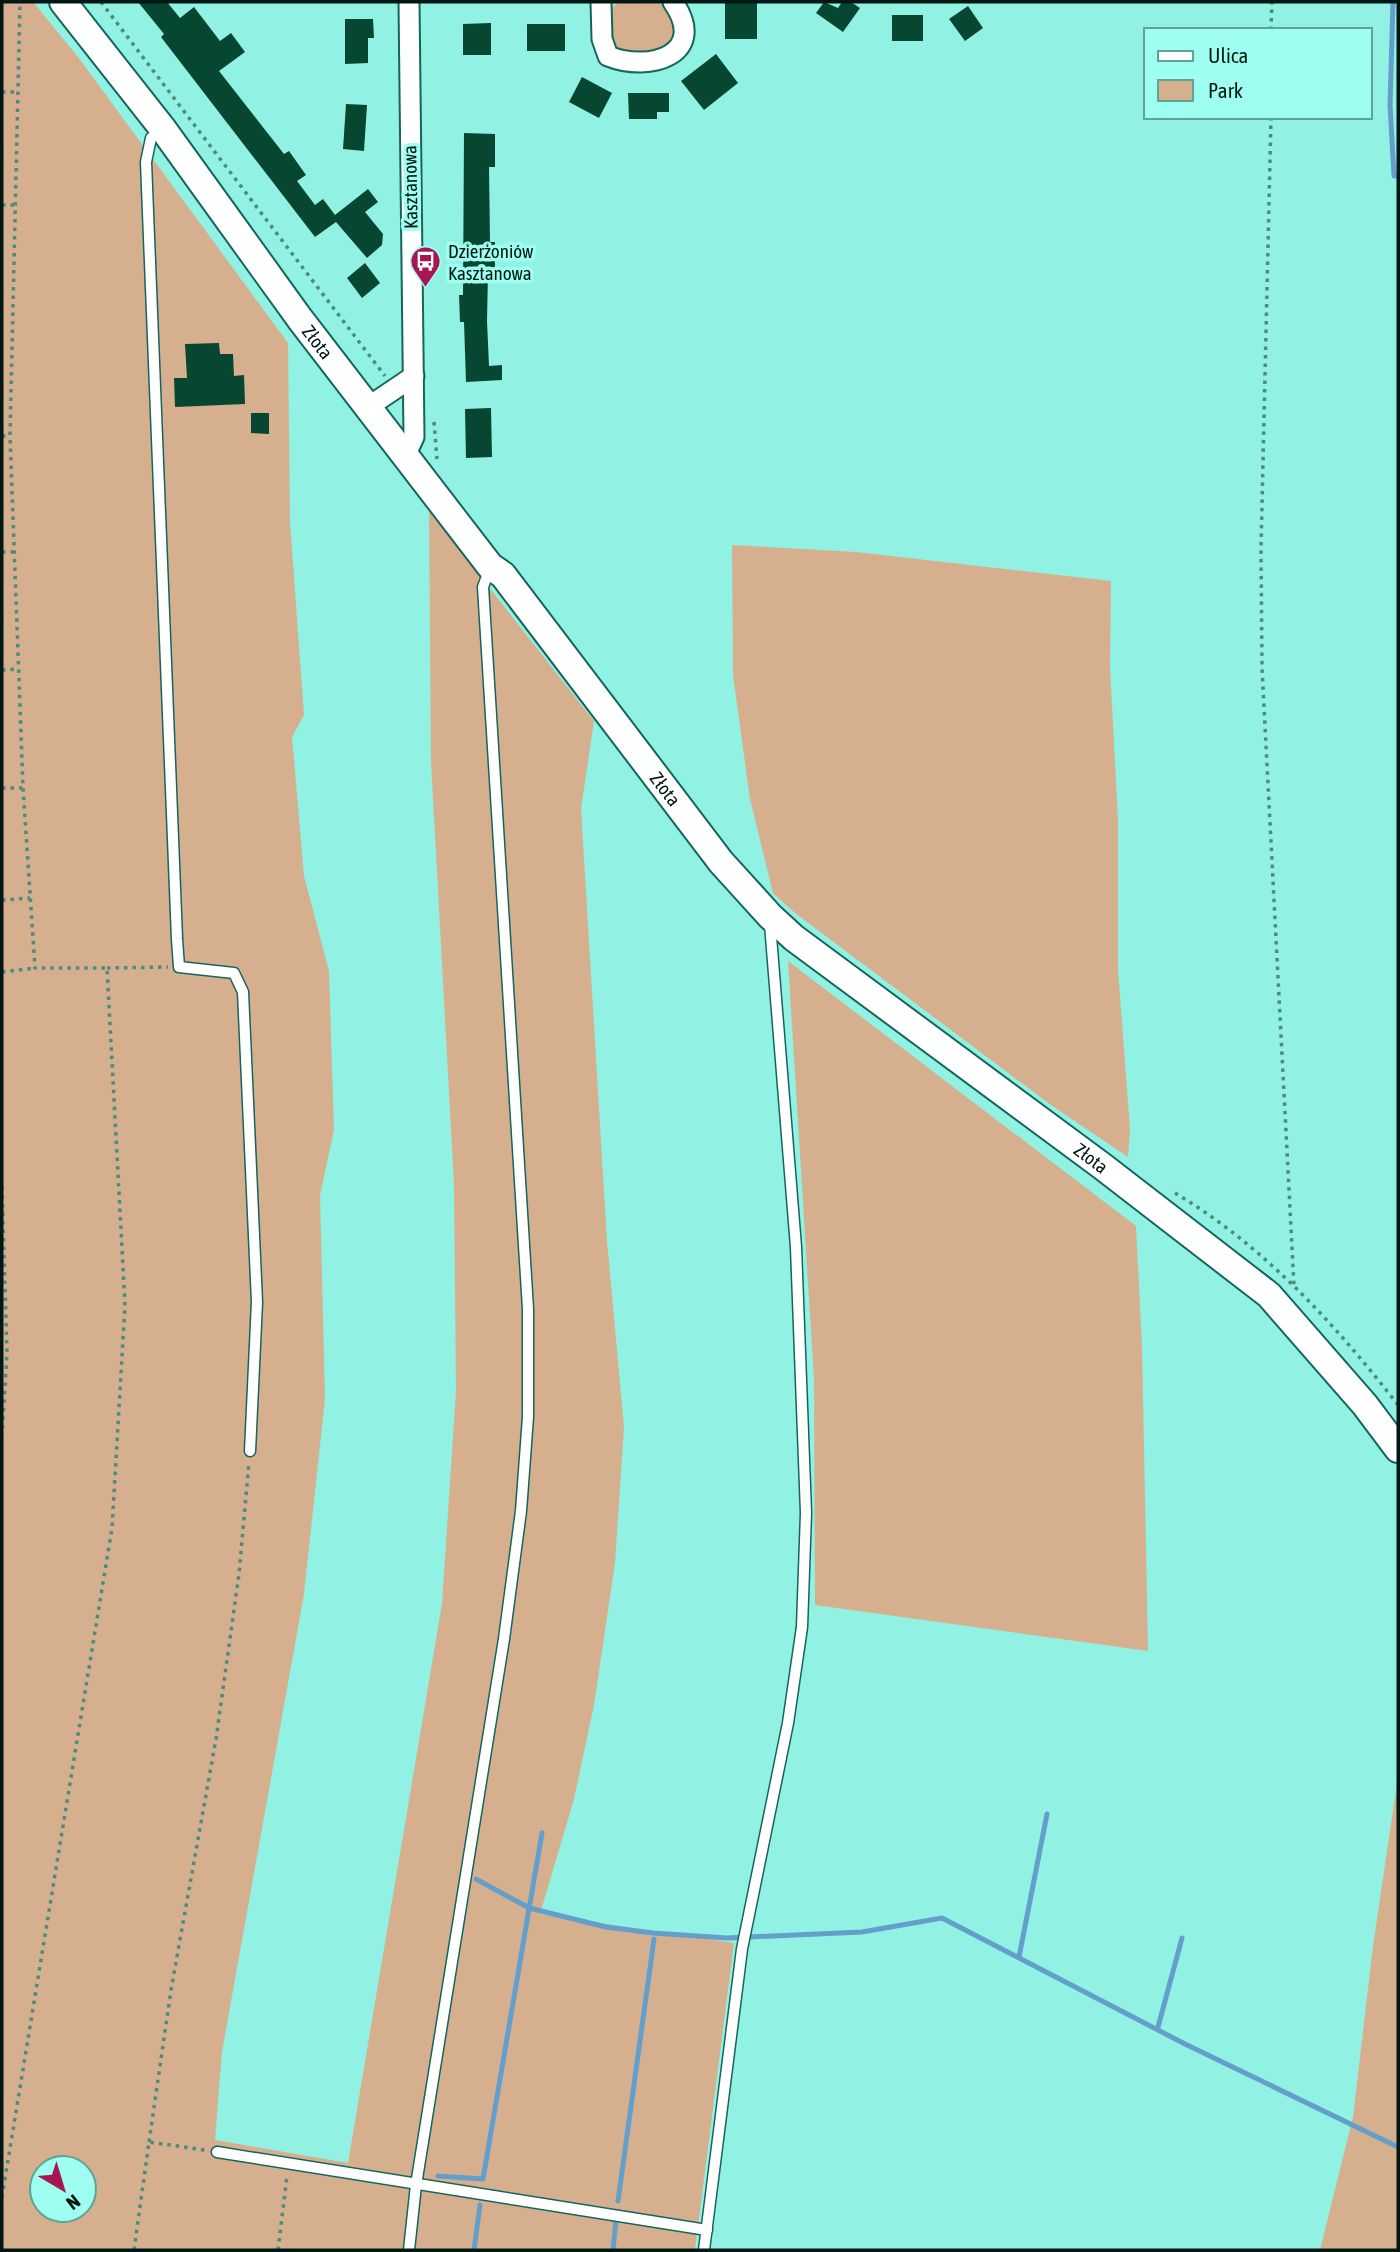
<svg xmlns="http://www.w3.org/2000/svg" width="1400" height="2252" viewBox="0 0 1400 2252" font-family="'Asap Condensed',sans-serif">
  <rect width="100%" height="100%" fill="#91f1e2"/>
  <g fill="#d6b08e" fill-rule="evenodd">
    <path d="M2,2H33L78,57L288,343L290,522L304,715L292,737L304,876L329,971L334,1130L320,1195L325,1399L304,1594L222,2052L215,2140L348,2163L442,1604L456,1391L454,1184L431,762L429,511L594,721L581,809L607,1241L624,1427L615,1563L594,1705L574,1799L540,1914L734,1943L695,2250H2ZM42,2168H84V2210H42Z"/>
    <path d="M618,2L666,4L675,20L674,41C661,52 619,66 609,42C607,34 608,22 607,14Z"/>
    <path d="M732,545L856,552L1111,581L1110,667L1118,820V969L1130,1129L1128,1157L1051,1105L795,913L773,893L750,799L733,675Z"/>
    <path d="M788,961L1136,1226L1142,1346L1148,1651L815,1605L814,1379Z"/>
    <path d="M1398,1777V2250H1320L1353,2117L1373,1946Z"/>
  </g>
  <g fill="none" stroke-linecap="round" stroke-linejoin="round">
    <g stroke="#649ecb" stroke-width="5">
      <path d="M1393,2L1390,105L1394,176L1398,175"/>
      <path d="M476,1879L529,1908L606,1927L653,1933L727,1938L862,1932L942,1918L1185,2044L1398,2147"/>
      <path d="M1019,1957L1047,1814"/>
      <path d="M1158,2027L1182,1938"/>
      <path d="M438,2176L483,2179L542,1833"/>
      <path d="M618,2201L654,1939"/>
      <path d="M474,2250L480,2205"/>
      <path d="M613,2250L616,2220"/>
    </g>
  </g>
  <g fill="#074731">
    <path d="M138,2H167L180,18L194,7L220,41L231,33L245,52L219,71L284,154L289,151L306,175L297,181L315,205L323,199L335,215L368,189L378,202L365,212L383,234L382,245L367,258L336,222L315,237L161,37L164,34Z"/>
    <path d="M824,2L838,8L842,2H851L860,8L843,32L816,13Z"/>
    <rect x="725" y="3" width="32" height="36"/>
    <path d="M968,6L983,28L965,41L949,19Z"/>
    <rect x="892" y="15" width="31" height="26"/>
    <path d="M345,19H373L374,38H368V63L345,64Z"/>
    <path d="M491,23V55H463V24Z"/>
    <rect x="527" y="24" width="38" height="27"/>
    <path d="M716,54L738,83L704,110L681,81Z"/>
    <path d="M582,77L612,93L599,118L569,102Z"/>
    <path d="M628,93H669V112H657V119H629Z"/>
    <path d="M346,104L367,105L364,151L343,149Z"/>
    <path d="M464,133L495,134V167H489L490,242H495V272H488L487,321L489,366L502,365V380L466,382L464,322H460L459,295H463Z"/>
    <path d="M365,263L380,283L362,298L347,278Z"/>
    <path d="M219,343L220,354H233L234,376L244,375L245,404L175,407L174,378H187L185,344Z"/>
    <path d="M491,408L492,457L466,458L465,409Z"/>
    <path d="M251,413H269V434L251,433Z"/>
  </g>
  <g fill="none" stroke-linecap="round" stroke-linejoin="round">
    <defs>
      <g id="lane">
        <path d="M163,130L151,138L146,162L177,939L179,967L234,973L243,992L257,1302L250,1451"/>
        <path d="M217,2152L707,2230"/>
        <path d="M409,2250L416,2185L504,1639L521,1511L528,1417V1309L483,587L490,568"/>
        <path d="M704,2250L742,1949L788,1723L802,1627L806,1513L796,1247L770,924"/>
      </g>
      <g id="street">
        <path d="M601,2L602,39L608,56C650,73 709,54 673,2"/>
        <path d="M368,407L414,376"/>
        <path d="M406,454L414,437L409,2"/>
      </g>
      <g id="secondary">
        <path id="s1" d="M63,2L163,129L300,319L490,566L503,575L721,862L770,916L794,938L1102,1166L1269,1295L1365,1405L1398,1449"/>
      </g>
    </defs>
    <use href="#lane" stroke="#15655c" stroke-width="13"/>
    <use href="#street" stroke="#15655c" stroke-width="23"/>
    <use href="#secondary" stroke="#15655c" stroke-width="30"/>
    <g stroke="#4d8a80" stroke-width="3.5" stroke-dasharray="3.5 5" stroke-linecap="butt">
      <path d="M101,2L385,376"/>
      <path d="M1271,30L1272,2"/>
      <path d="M2,92H16"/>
      <path d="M1271,117L1261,548L1262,668L1294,1286"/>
      <path d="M2,205H14"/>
      <path d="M434,422L437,459"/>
      <path d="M2,436H10"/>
      <path d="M2,552H14"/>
      <path d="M2,670L19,669"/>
      <path d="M2,788H23"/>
      <path d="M2,900L30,898"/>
      <path d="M107,968L168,967"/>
      <path d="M2,972L35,968"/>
      <path d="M2,1187L7,1353L2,1436"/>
      <path d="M1175,1193C1264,1246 1335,1324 1398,1405"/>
      <path d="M149,2142L171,1990L216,1739L239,1574L249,1462"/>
      <path d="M2,2197L112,1528L125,1305L107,968H35L23,788L10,436L20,2"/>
      <path d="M134,2250L149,2142L205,2150"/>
      <path d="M278,2250L287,2176"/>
    </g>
    <use href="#lane" stroke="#fff" stroke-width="10"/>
    <use href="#street" stroke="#fff" stroke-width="19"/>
    <use href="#secondary" stroke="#fff" stroke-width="26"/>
  </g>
  <defs>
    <symbol id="bus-pin" viewBox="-11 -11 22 30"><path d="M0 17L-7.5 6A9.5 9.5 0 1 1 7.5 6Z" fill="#a71653" stroke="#9efeef"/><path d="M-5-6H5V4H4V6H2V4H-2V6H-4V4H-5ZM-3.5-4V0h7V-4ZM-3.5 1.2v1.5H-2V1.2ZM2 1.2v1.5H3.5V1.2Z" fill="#fff"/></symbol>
  </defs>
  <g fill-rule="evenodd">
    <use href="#bus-pin" x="408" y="244" width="35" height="47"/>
  </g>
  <g text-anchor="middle" stroke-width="7" stroke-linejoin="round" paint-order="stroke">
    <g font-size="19" fill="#001713" stroke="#9efeef">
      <text transform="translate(410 187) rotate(-91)" y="7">Kasztanowa</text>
      <text dy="7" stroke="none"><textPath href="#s1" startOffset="425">Złota</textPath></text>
      <text dy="7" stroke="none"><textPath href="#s1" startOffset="992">Złota</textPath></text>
      <text dy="7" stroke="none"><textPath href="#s1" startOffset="1559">Złota</textPath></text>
    </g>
    <g font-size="19" fill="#001713" stroke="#9efeef" text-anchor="start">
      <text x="448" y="258">Dzierżoniów<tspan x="448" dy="22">Kasztanowa</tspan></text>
    </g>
  </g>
  <rect width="1400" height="2252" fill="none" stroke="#001713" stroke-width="7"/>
  <rect x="1144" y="28" width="228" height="91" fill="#9efeef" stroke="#5fa297" stroke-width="2"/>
  <rect x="1158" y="51" width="35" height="10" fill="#ffffff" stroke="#5fa297" stroke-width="2"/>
  <text x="1208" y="63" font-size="21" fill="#001713">Ulica</text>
  <rect x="1158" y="80" width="35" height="21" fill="#d6b08e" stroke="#5fa297" stroke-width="2"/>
  <text x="1208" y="98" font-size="21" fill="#001713">Park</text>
  <g transform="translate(63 2189) rotate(142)"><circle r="33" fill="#9efeef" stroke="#5fa297" stroke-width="2"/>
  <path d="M0-5L12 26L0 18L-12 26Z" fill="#a71653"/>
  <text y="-10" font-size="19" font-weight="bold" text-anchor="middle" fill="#001713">N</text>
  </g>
</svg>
